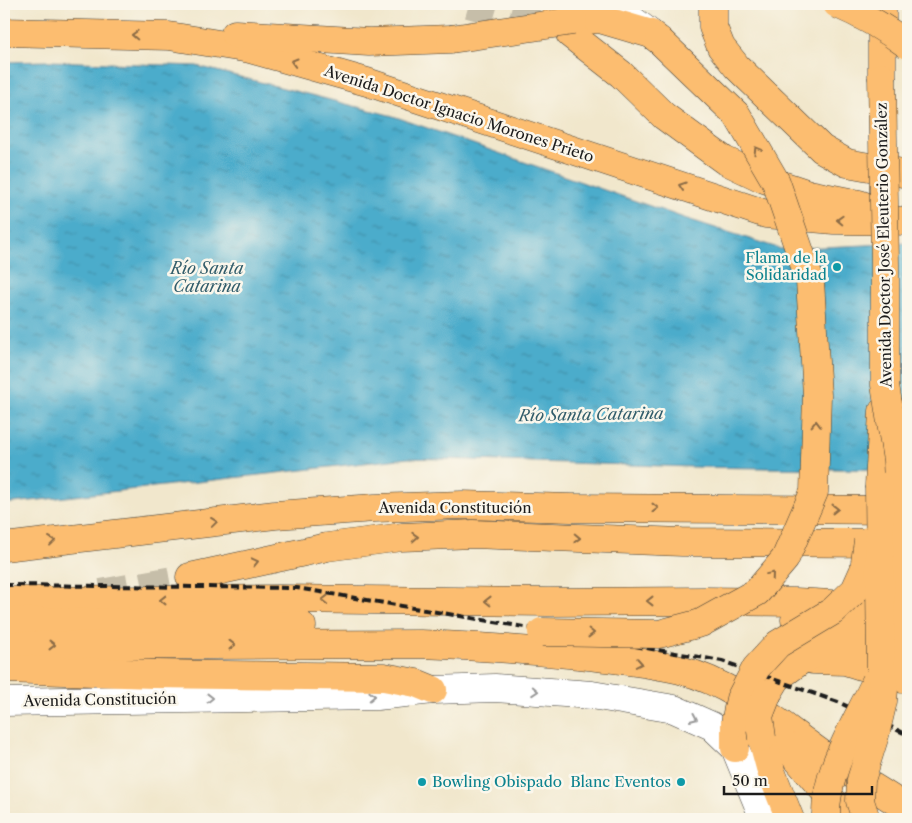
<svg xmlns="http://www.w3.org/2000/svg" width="912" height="823" viewBox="0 0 912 823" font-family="'Libre Caslon Text',serif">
  <defs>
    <pattern id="water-ripples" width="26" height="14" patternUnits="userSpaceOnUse" patternTransform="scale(1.25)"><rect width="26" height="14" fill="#4caccb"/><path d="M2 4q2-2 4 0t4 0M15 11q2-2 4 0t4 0" fill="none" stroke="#3e8ba4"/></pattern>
  </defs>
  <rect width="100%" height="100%" fill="#fbf7ec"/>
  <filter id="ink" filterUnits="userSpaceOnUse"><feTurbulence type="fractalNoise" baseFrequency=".02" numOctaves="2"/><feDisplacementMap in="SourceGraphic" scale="10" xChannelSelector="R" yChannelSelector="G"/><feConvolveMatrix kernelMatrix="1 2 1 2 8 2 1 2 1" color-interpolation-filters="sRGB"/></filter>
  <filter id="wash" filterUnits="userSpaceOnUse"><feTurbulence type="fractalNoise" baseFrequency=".0096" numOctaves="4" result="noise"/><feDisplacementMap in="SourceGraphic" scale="20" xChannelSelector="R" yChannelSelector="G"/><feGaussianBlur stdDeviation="1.12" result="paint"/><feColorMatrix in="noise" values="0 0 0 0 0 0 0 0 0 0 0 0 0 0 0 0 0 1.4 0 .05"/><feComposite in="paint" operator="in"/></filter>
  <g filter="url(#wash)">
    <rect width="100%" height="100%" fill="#f1e7cc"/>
    <path fill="url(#water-ripples)" stroke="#346474" d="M49,61L197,66L393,116L684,218L781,249L908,243V470L694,467L408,458L4,504V62Z"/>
  </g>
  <g filter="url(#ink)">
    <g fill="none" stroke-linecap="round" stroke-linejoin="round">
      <g stroke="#c6bea9" stroke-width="28" stroke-dasharray="28 14" stroke-linecap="butt">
        <path d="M469,4L547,27"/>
        <path d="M101,593L190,577"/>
      </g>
      <defs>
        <g id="minor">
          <path d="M611,4L651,34"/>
          <path d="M4,702L377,696L433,690L495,688L592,695L674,709L712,726L735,748L764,819"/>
        </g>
        <g id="major">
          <path d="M4,601L282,599L548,602L705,601L796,602L849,605L904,613"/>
          <path d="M795,620L904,642"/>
          <path d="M813,660L845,661L902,679"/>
        </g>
        <g id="highway">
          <path d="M713,4V27L721,47L737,67L822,149L847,163L908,174"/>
          <path d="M573,21L600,19L651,34L660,41"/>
          <path d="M4,32L169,36L250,49L367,82L766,214L834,220L908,221"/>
          <path d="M235,34L369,42L451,39"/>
          <path d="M570,34L621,74L664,116L724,160L764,179L809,194L859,204L879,211"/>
          <path d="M882,77V4"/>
          <path d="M879,486L883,411"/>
          <path d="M4,547L275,515L375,508L462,505L571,508L903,510"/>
          <path d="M190,577L327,547L402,537L473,534L682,542L892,543"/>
          <path d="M4,621L302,626"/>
          <path d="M4,646L421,644C474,646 527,650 579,655C613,659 648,662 680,670C736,684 780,725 826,757C853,776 882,791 908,810"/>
          <path d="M4,669L154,674L384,677L416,683L433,690"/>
          <path d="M768,693L777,678L800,661L825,649H854L904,655"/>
          <path d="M776,734L848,819"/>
          <path d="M762,738L771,771L790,819"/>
          <path d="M735,748V723"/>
        </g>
      </defs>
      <use href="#minor" stroke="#3c3a36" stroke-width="29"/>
      <use href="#major" stroke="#3c3a36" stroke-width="29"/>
      <use href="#highway" stroke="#3c3a36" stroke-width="29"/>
      <use href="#minor" stroke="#fff" stroke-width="28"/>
      <use href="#major" stroke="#fcbd6f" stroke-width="28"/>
      <use href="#highway" stroke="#fcbd6f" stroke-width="28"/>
      <path stroke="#1c1c1c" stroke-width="4" stroke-dasharray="8 4" stroke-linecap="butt" d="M4,585L297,588L722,661L838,702L908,735"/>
      <defs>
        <g id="highway-bridge">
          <path d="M837,4C863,15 885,28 908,45"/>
          <path d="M451,39L573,21"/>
          <path d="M882,77L885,264V385L897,460L904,621L908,681"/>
          <path d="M542,632L659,634L701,623L757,592L785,559L814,492L817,395L810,281L776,182L737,115L660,41"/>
          <path d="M735,723L740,699L756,668L778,644L833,611L855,590L864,570L868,541"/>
          <path d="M762,738L759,716L768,693"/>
          <path d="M826,819C824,771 856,724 876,681"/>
          <path d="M866,819L860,801L861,780L875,735L883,701L884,689L881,670L879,486"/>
        </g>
      </defs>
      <use href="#highway-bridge" stroke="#3c3a36" stroke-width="29" stroke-linecap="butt"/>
      <use href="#highway-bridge" stroke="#fcbd6f" stroke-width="28"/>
    </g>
    <defs><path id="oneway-chevron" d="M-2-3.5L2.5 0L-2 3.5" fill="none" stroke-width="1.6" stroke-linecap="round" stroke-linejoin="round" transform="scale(1.25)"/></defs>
    <g stroke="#8c6c46">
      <use href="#oneway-chevron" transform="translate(135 35) rotate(-178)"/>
      <use href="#oneway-chevron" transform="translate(294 62) rotate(-164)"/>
      <use href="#oneway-chevron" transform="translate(757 150) rotate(-120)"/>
      <use href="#oneway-chevron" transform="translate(682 186) rotate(-162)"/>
      <use href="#oneway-chevron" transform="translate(840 220) rotate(-178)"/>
      <use href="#oneway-chevron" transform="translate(816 424) rotate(-89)"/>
      <use href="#oneway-chevron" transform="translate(655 508)"/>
      <use href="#oneway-chevron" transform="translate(835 509)"/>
      <use href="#oneway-chevron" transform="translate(214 522) rotate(-7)"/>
      <use href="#oneway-chevron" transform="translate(415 537) rotate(-3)"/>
      <use href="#oneway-chevron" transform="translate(577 538) rotate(2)"/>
      <use href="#oneway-chevron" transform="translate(52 541) rotate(-7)"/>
      <use href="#oneway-chevron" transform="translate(255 562) rotate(-13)"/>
      <use href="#oneway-chevron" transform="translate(771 575) rotate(-50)"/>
      <use href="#oneway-chevron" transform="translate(163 600) rotate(180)"/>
      <use href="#oneway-chevron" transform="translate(325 600) rotate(-179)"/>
      <use href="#oneway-chevron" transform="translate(488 601) rotate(-179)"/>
      <use href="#oneway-chevron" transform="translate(650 601) rotate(180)"/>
      <use href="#oneway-chevron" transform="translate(591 633) rotate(1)"/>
      <use href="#oneway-chevron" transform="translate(52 645)"/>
      <use href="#oneway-chevron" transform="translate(232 645)"/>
      <use href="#oneway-chevron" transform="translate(639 663) rotate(10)"/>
    </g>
    <g stroke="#999">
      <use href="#oneway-chevron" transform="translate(535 691) rotate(4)"/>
      <use href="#oneway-chevron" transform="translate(372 696) rotate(-2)"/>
      <use href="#oneway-chevron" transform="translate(210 698) rotate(-1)"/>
      <use href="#oneway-chevron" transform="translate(694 718) rotate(24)"/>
    </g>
  </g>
  <g fill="#0f9aa8" stroke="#fbf7ec" stroke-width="2">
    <circle cx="837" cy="267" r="5"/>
    <circle cx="422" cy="782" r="5"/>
    <circle cx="681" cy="782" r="5"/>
  </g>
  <g text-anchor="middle" stroke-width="5" stroke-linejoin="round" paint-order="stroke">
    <g font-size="15" fill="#1c1c1c" stroke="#fbf7ec">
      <text transform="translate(459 114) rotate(18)" y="5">Avenida Doctor Ignacio Morones Prieto</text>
      <text transform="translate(884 245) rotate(-91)" y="5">Avenida Doctor José Eleuterio González</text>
      <text x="455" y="513">Avenida Constitución</text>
      <text transform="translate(100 700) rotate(-1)" y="5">Avenida Constitución</text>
    </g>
    <g font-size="15" fill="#0d838f" stroke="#fbf7ec" text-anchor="end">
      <text x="827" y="263">Flama de la<tspan x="827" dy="17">Solidaridad</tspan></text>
      <text x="432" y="787" text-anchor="start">Bowling Obispado</text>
      <text x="671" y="787">Blanc Eventos</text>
    </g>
    <g font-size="16" font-style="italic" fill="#325d6b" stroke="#fbf7ec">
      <text x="207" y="274">Río Santa<tspan x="207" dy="18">Catarina</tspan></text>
      <text transform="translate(591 414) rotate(-1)" y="6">Río Santa Catarina</text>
    </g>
  </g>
  <rect width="912" height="823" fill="none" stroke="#fbf7ec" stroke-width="20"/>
  <path d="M724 786v8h148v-8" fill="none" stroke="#1c1c1c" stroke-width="2.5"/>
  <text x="732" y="786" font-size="15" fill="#1c1c1c" stroke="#fbf7ec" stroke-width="4" paint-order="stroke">50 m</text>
</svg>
